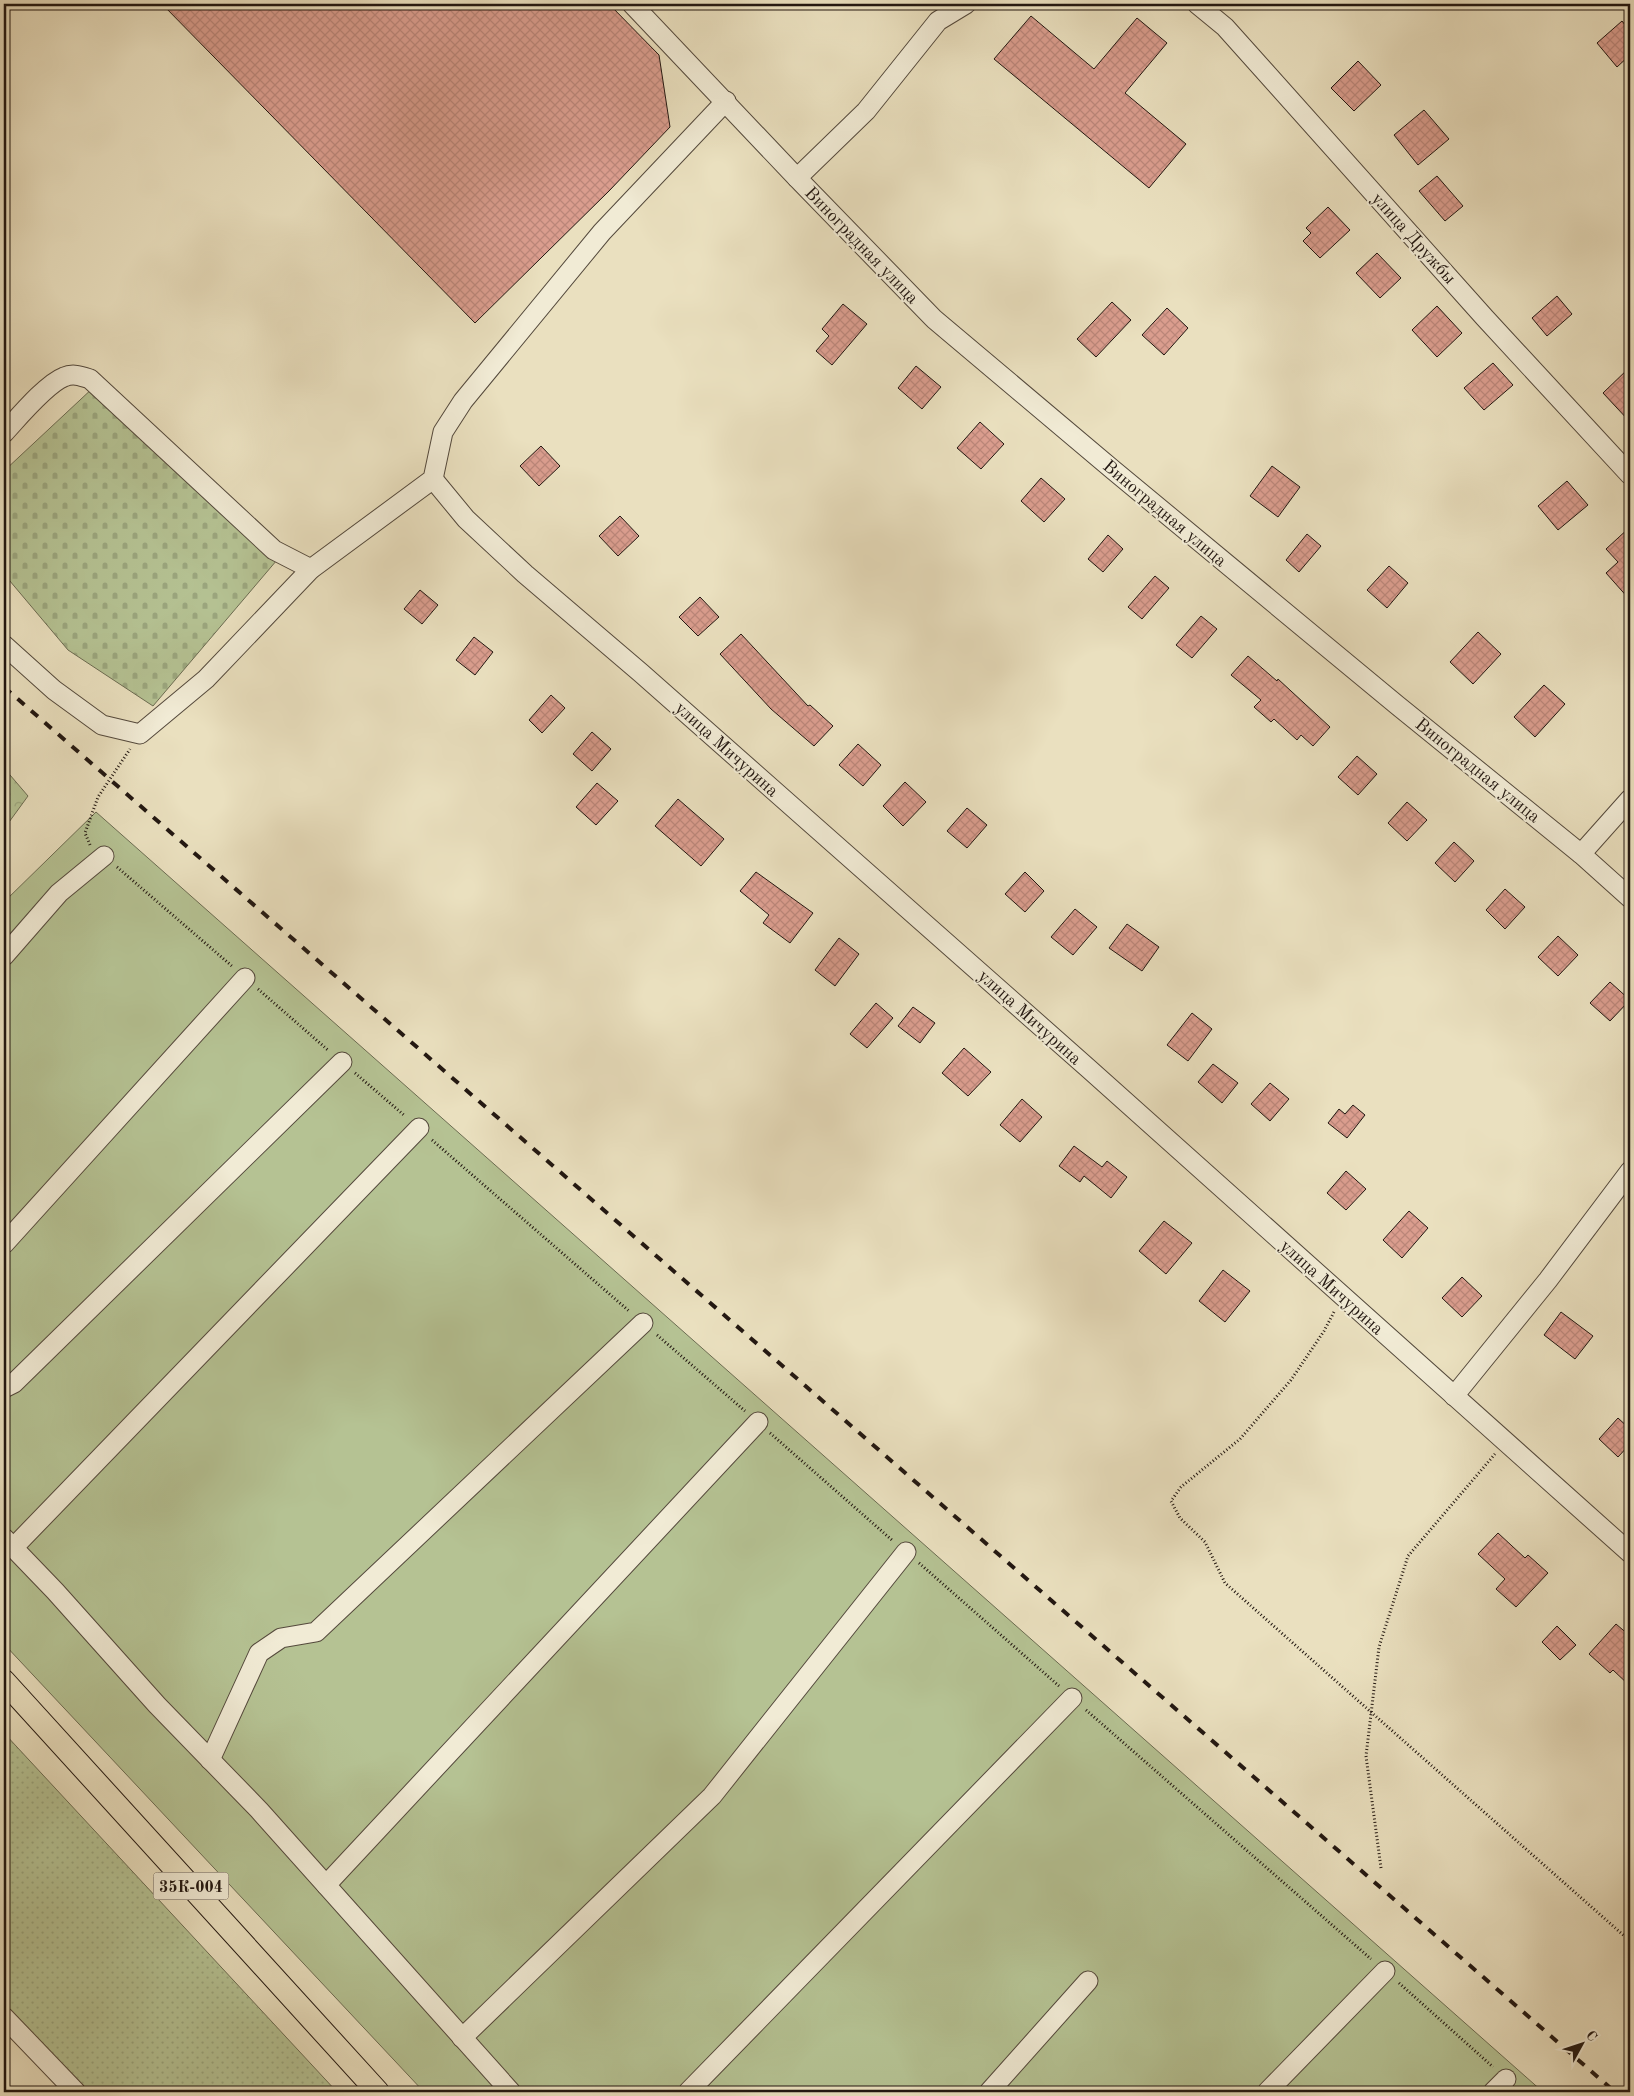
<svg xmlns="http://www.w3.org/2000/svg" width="1634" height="2096" viewBox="0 0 1634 2096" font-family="'Old Standard TT',serif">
  <defs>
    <pattern id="grass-dots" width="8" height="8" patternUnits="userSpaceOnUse" patternTransform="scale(1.25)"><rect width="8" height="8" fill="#b5c293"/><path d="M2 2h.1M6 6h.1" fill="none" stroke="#9ba67e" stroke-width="1.8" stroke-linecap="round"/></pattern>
    <pattern id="forest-crowns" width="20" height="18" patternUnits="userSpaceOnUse" patternTransform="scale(1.25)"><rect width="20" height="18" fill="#b5c293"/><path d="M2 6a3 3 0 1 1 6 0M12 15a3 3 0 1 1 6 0" fill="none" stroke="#9ba67e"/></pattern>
    <pattern id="cemetery-stones" width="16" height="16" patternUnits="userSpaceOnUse" patternTransform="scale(1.25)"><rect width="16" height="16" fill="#b5c293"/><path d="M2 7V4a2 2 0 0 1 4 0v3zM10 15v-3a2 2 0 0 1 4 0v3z" fill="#9ba67e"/></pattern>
    <pattern id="building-cross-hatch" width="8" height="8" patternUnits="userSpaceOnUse" patternTransform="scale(1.25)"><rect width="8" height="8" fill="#da9d8e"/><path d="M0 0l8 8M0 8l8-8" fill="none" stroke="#bb8679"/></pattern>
  </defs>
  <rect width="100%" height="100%" fill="#eae0bf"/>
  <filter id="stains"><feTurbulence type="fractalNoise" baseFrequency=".004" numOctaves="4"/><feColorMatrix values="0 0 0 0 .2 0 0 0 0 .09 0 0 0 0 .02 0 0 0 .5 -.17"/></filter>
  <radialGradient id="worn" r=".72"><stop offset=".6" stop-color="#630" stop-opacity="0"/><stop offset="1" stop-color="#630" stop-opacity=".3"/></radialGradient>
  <path fill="url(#grass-dots)" stroke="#6c6c52" d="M4,1733L337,2092H76L4,2017Z"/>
  <path fill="url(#forest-crowns)" stroke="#6c6c52" d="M4,768L28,796L4,829Z"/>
  <path fill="url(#cemetery-stones)" stroke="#6c6c52" d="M95,386L277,560L153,706L68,650L4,574V471Z"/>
  <path fill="#b5c293" stroke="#6c6c52" d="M96,812L1543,2092H424L4,1644V902Z"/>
  <g fill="url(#building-cross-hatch)" stroke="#221711">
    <path d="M162,4H609L659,55L670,127L609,191L475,323Z"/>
    <path d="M1031,16L1094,69L1137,18L1167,43L1125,93L1186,144L1149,188L994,59Z"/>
    <path d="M1622,21L1630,31V55L1617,67L1597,43Z"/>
    <path d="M1358,61L1381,85L1354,111L1331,88Z"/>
    <path d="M1424,110L1449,139L1418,165L1394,135Z"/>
    <path d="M1437,176L1463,206L1445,221L1419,191Z"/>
    <path d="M1328,207L1350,230L1320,258L1303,241L1311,233L1306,228Z"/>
    <path d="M1377,253L1401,278L1380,298L1356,273Z"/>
    <path d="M1557,296L1572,314L1547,336L1532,318Z"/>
    <path d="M1112,302L1131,320L1096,357L1077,339Z"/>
    <path d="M843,304L867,324L832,365L816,351L829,336L822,329Z"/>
    <path d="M1437,306L1462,333L1437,357L1412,330Z"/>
    <path d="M1167,308L1188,328L1164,355L1142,335Z"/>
    <path d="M1493,363L1513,385L1484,410L1464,388Z"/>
    <path d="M916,366L941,387L922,409L898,388Z"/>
    <path d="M1630,367V422L1603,393Z"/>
    <path d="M980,422L1004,444L981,469L957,448Z"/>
    <path d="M541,446L560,466L539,486L520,466Z"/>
    <path d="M1272,466L1300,487L1278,517L1250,496Z"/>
    <path d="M1041,478L1065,499L1044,522L1021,501Z"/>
    <path d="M1567,481L1588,505L1558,530L1538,506Z"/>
    <path d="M620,516L639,536L618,556L599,536Z"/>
    <path d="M1630,527V600L1606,573L1618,562L1606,549Z"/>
    <path d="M1307,534L1321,546L1299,572L1286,560Z"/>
    <path d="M1108,535L1123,549L1103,572L1088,559Z"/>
    <path d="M1389,566L1408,583L1387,608L1367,590Z"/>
    <path d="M1155,576L1169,588L1142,619L1128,607Z"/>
    <path d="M420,590L438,605L422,624L404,609Z"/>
    <path d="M700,597L719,617L698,636L679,617Z"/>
    <path d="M1201,616L1217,629L1192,658L1176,645Z"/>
    <path d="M1478,632L1501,654L1473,684L1450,662Z"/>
    <path d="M741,634L808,706L810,705L833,726L814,746L771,709L720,654Z"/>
    <path d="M474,637L493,652L475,675L456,660Z"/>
    <path d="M1248,656L1277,681L1278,679L1330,727L1313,746L1301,735L1297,740L1274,719L1271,722L1254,707L1261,700L1231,675Z"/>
    <path d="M1544,685L1565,704L1535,737L1514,717Z"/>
    <path d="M551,695L565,708L542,733L529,720Z"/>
    <path d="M592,732L611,749L592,771L573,754Z"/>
    <path d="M858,744L881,765L863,786L839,765Z"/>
    <path d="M1357,756L1377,774L1358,795L1338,777Z"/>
    <path d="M905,782L926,802L903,826L883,806Z"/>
    <path d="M597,783L618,801L596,825L576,807Z"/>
    <path d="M678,799L724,839L701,866L655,826Z"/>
    <path d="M1407,802L1427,820L1407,841L1388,823Z"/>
    <path d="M967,808L987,825L967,848L947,831Z"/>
    <path d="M1454,842L1474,861L1455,882L1435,863Z"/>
    <path d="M756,872L813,913L790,943L763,923L769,915L740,891Z"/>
    <path d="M1025,872L1044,891L1025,912L1005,894Z"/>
    <path d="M1505,889L1525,907L1505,929L1486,910Z"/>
    <path d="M1075,909L1097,927L1073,955L1051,937Z"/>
    <path d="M1127,924L1159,947L1142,971L1109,948Z"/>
    <path d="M1558,936L1578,955L1558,976L1538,957Z"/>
    <path d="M839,938L859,954L835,986L815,970Z"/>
    <path d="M1610,982L1630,1000L1610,1021L1590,1003Z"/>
    <path d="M876,1003L893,1018L867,1048L850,1034Z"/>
    <path d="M913,1007L935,1023L920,1043L898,1026Z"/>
    <path d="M1192,1013L1212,1029L1188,1061L1167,1045Z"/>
    <path d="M964,1048L991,1072L968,1096L942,1073Z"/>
    <path d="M1213,1064L1238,1083L1222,1103L1198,1082Z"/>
    <path d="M1270,1083L1289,1099L1270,1121L1251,1104Z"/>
    <path d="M1022,1099L1042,1117L1020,1142L1000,1125Z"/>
    <path d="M1353,1105L1365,1115L1347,1138L1328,1123L1339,1109L1345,1114Z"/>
    <path d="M1074,1146L1102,1167L1107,1161L1127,1177L1111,1198L1084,1176L1080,1182L1059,1166Z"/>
    <path d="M1346,1171L1366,1189L1346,1210L1327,1193Z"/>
    <path d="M1409,1211L1428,1228L1402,1258L1383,1240Z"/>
    <path d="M1164,1221L1192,1243L1166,1274L1139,1251Z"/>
    <path d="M1223,1270L1250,1291L1225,1322L1199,1301Z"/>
    <path d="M1462,1277L1482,1296L1462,1317L1442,1298Z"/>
    <path d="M1561,1312L1593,1336L1575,1359L1544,1335Z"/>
    <path d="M1618,1418L1630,1429V1444L1618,1457L1599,1439Z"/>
    <path d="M1498,1533L1525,1558L1528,1555L1548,1573L1516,1607L1496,1589L1505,1579L1478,1554Z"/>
    <path d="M1616,1624L1630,1636V1686L1613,1670L1610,1673L1589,1654Z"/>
    <path d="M1557,1626L1576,1645L1560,1660L1542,1642Z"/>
  </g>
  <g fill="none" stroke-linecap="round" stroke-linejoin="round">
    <defs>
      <g id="minor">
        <path d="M632,4L797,178L934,319L1112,469L1397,705L1581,854L1630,898"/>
        <path d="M1197,4L1225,27L1485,318L1630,475"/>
        <path d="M797,178L866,111L938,21L966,4"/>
        <path d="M4,433C18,418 46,384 64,377C73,373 81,376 90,379L274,550L311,569"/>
        <path d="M433,479L466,519L525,574L641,673L1089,1069L1630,1553"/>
        <path d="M4,645L54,690L102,725L140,734L206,679L311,569L433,479L443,432L463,401L602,232L726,101"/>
        <path d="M1581,854L1630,799"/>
        <path d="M4,956L59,893L104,856"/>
        <path d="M4,1244L245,978"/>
        <path d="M4,1388L14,1383L342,1062"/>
        <path d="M1454,1396L1548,1280L1630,1171"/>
        <path d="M4,1538L55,1591L157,1705L259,1810L511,2092"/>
        <path d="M13,1548L419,1128"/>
        <path d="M210,1760L259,1653L281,1638L316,1632L643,1323"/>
        <path d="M326,1885L758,1422"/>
        <path d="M4,2017L76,2092"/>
        <path d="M462,2038L712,1796L906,1552"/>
        <path d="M688,2092L1072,1698"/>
        <path d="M989,2092L1088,1981"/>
        <path d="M1267,2092L1385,1971"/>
        <path d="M1493,2092L1506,2079"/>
      </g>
      <path id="major" d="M4,1681L378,2092"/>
    </defs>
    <use href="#minor" stroke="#54493c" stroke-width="21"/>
    <use href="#major" stroke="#221711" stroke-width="24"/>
    <g stroke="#221711" stroke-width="3" stroke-dasharray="1 2.5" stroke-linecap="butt">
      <path d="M90,845L85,833L98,797L130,749"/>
      <path d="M117,867L233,967"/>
      <path d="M258,989L329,1051"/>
      <path d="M355,1073L405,1116"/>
      <path d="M432,1140L629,1311"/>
      <path d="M1334,1312L1324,1331L1291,1380L1240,1439L1181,1487L1171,1501L1180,1518L1205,1542L1225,1583L1630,1941"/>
      <path d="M657,1335L745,1411"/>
      <path d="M770,1433L893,1541"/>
      <path d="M919,1563L1059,1686"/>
      <path d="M1086,1710L1371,1959"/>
      <path d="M1381,1868L1366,1756L1379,1647L1408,1556L1495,1454"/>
      <path d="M1399,1983L1493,2067"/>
    </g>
    <use href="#minor" stroke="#f1ebd5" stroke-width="19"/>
    <use href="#major" stroke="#eae0bf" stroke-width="22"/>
    <path stroke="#221711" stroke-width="4" stroke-dasharray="9 9" stroke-linecap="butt" d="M4,687L1615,2092"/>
  </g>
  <g text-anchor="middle" stroke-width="4" stroke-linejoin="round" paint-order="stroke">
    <rect fill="#f1ebd5" stroke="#60574c" stroke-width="1" x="153.5" y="1872.5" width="75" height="27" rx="4"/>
    <g font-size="16" font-weight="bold" fill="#221711">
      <text x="191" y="1892">35К-004</text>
    </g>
    <g font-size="18" fill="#221711" stroke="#f1ebd5">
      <text transform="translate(1414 238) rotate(48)" y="6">улица Дружбы</text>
      <text transform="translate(862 245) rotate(46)" y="6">Виноградная улица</text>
      <text transform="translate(1165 513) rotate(40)" y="6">Виноградная улица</text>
      <text transform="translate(727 749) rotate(42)" y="6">улица Мичурина</text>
      <text transform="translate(1478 770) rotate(39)" y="6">Виноградная улица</text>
      <text transform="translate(1030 1017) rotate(42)" y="6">улица Мичурина</text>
      <text transform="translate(1332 1287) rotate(42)" y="6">улица Мичурина</text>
    </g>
  </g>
  <rect width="1634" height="2096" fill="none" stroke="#eae0bf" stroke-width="20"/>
  <rect x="5" y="5" width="1624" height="2086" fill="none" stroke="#221711" stroke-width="2.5"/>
  <rect x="10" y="10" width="1614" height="2076" fill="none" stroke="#221711"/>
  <g transform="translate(1582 2044) rotate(50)" stroke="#f1ebd5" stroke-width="4" paint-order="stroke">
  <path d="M0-4L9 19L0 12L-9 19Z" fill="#221711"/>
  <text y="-8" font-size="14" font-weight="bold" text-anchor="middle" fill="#221711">С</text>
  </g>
  <rect width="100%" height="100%" filter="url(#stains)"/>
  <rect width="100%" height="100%" fill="url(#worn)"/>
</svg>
